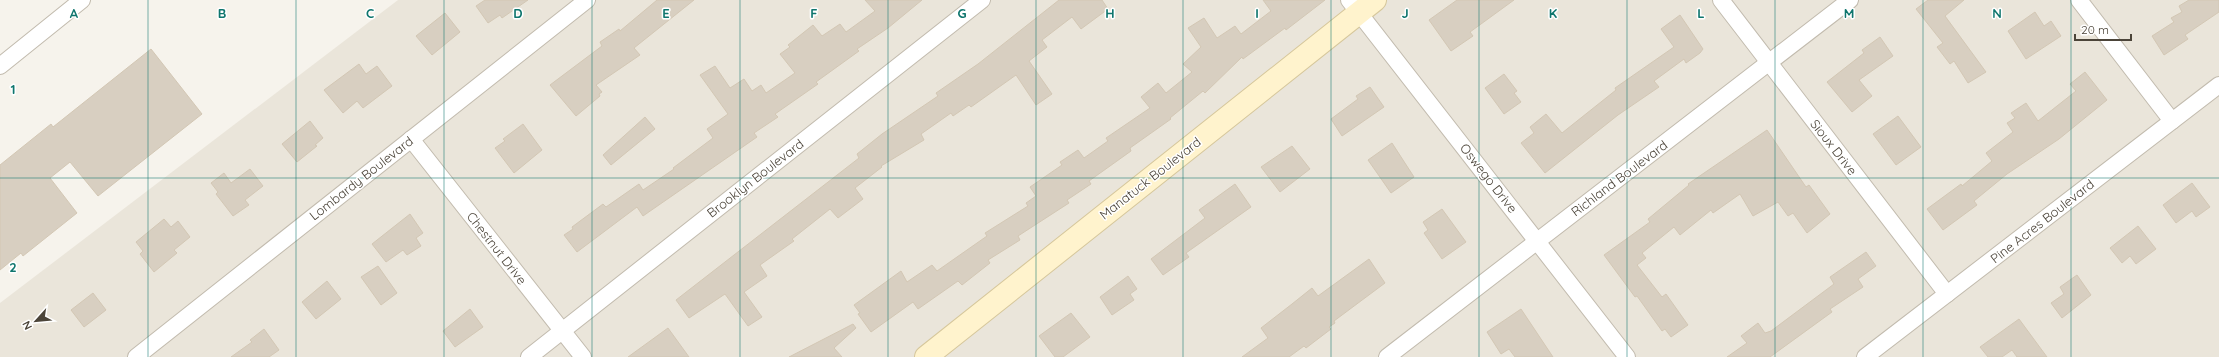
<svg xmlns="http://www.w3.org/2000/svg" width="2219" height="357" viewBox="0 0 2219 357" font-family="Quicksand,sans-serif">
  <rect width="100%" height="100%" fill="#f6f3ec"/>
  <path fill="#eae5da" d="M398,0H2219V357H0V303Z"/>
  <g fill="#d8cfc1" stroke="#d3c7b4">
    <path d="M485,0H528L502,18L500,15L488,23L476,6Z"/>
    <path d="M657,0H694L634,48L640,55L596,85L602,92L599,94L600,96L576,116L550,85L602,46L600,42L619,29L620,31Z"/>
    <path d="M865,0H922L888,28L857,49L859,51L816,82L818,84L775,114L778,117L754,133L757,137L643,216L637,207L577,252L564,235L573,229L572,227L603,204L606,207L639,184L643,190L674,169L673,168L713,138L707,129L728,114L700,75L715,66L730,88L744,79L752,91L761,85L766,93L795,73L780,54L790,47L788,45L813,25L822,36L840,24L846,32L875,11Z"/>
    <path d="M1059,0H1102L1108,9L1081,29L1072,17L1042,40L1047,47L1029,61L1052,94L1036,105L1016,75L971,107L969,105L953,116L951,113L921,134L924,140L881,166L882,167L855,188L863,199L838,218L830,209L792,239L794,241L760,265L767,276L744,292L762,317L748,326L725,294L689,318L676,300L859,158L857,154L882,134L938,96L936,93L978,64Z"/>
    <path d="M1263,0H1325L1286,30L1285,28L1243,59L1242,57L1205,93L1203,91L1170,118L1171,119L1130,148L1131,151L1089,181L1091,184L1067,200L1069,203L1018,236L1020,240L988,260L990,263L962,285L958,281L918,309L913,302L871,332L858,314L860,313L854,305L901,271L907,282L932,265L937,271L987,236L985,233L1028,206L1026,203L1036,196L1030,187L1062,165L1060,162L1078,150L1084,158L1108,141L1106,138L1150,108L1141,97L1158,83L1166,93L1192,72L1183,64L1201,47L1188,28L1204,18L1217,38L1235,26L1241,34L1271,11Z"/>
    <path d="M1457,0H1514L1470,32L1473,36L1451,51L1429,20Z"/>
    <path d="M1928,0H1964L1945,16L1986,72L1968,83L1954,61L1950,64L1937,47L1943,43L1916,9Z"/>
    <path d="M2189,0H2219V12L2185,35L2188,39L2164,55L2152,36L2174,22L2171,18L2182,12L2179,6Z"/>
    <path d="M2035,12L2044,26L2051,21L2061,36L2026,59L2008,31Z"/>
    <path d="M445,13L460,32L432,55L416,36Z"/>
    <path d="M1680,15L1703,49L1700,53L1686,63L1684,59L1654,81L1659,87L1618,115L1545,173L1521,143L1534,133L1530,127L1546,114L1562,133L1616,90L1615,88L1674,47L1661,29Z"/>
    <path d="M1880,37L1893,56L1859,80L1872,96L1852,112L1827,82L1864,53L1862,50Z"/>
    <path d="M151,49L202,114L98,196L70,162L50,178L77,213L23,256L21,253L0,270V165L51,124L53,127Z"/>
    <path d="M359,64L366,74L377,66L392,86L363,108L357,101L343,113L324,90Z"/>
    <path d="M2085,72L2107,100L2059,139L2007,174L1974,201L1977,205L1943,230L1927,209L1961,184L1962,186L1992,161L1986,153L2013,132L2007,123L2015,118L2011,113L2026,103L2038,121L2076,91L2070,84Z"/>
    <path d="M1504,74L1517,91L1514,93L1521,102L1504,114L1485,88Z"/>
    <path d="M1370,87L1384,107L1342,136L1331,119L1358,99L1356,96Z"/>
    <path d="M1898,116L1921,147L1896,165L1873,134Z"/>
    <path d="M645,117L655,129L611,165L603,155Z"/>
    <path d="M310,121L323,138L315,145L317,146L297,162L282,144Z"/>
    <path d="M523,124L542,150L514,173L495,148L505,141L503,139Z"/>
    <path d="M1767,130L1806,187L1809,185L1830,214L1807,233L1793,213L1788,216L1778,202L1753,216L1740,194L1713,213L1711,210L1680,235L1674,227L1642,253L1646,258L1637,265L1662,297L1666,294L1688,325L1671,337L1665,329L1662,331L1637,296L1635,297L1604,255L1650,222L1648,219L1689,185L1688,184Z"/>
    <path d="M1392,143L1414,177L1391,193L1368,160Z"/>
    <path d="M1292,146L1310,169L1280,192L1261,167Z"/>
    <path d="M250,169L263,186L245,200L249,205L233,216L216,194L218,192L211,183L224,173L231,183Z"/>
    <path d="M2192,183L2210,207L2196,217L2192,211L2176,223L2163,205Z"/>
    <path d="M1235,184L1251,207L1186,253L1189,257L1163,275L1151,259L1205,218L1199,210Z"/>
    <path d="M1442,209L1466,242L1442,259L1424,233L1428,230L1423,222Z"/>
    <path d="M410,214L423,233L416,238L421,246L407,255L403,250L386,262L372,244Z"/>
    <path d="M164,219L171,227L178,221L190,237L174,250L177,253L154,272L140,254L143,251L136,242Z"/>
    <path d="M2138,226L2156,249L2136,264L2130,256L2122,263L2110,248Z"/>
    <path d="M1866,252L1876,266L1858,279L1863,287L1830,309L1832,312L1770,357H1727L1747,343L1741,336L1758,323L1765,333L1771,331L1834,284L1830,277Z"/>
    <path d="M1369,259L1385,283L1334,321L1335,323L1329,327L1331,329L1306,348L1304,346L1289,357H1242L1268,338L1261,328L1292,304L1312,288L1318,296Z"/>
    <path d="M378,266L397,293L381,305L361,277Z"/>
    <path d="M2077,275L2091,295L2062,318L2051,303L2064,294L2060,287Z"/>
    <path d="M1128,276L1137,289L1130,294L1134,300L1112,315L1100,297Z"/>
    <path d="M327,281L341,299L316,319L302,302Z"/>
    <path d="M93,293L106,310L84,327L71,310Z"/>
    <path d="M470,309L483,327L455,347L443,331Z"/>
    <path d="M1521,309L1553,357H1515L1509,349L1501,354L1487,332Z"/>
    <path d="M1071,313L1090,337L1063,357H1055L1039,336Z"/>
    <path d="M2019,319L2047,357H2017L2012,350L2002,357H1988L1980,347Z"/>
    <path d="M853,324L856,328L834,348L842,357H789Z"/>
    <path d="M668,328L689,357H628Z"/>
    <path d="M264,329L279,350L269,357H231L252,342L250,340Z"/>
  </g>
  <g fill="none" stroke-linecap="round" stroke-linejoin="round">
    <defs>
      <g id="street">
        <path d="M1349,0L1627,357"/>
        <path d="M1721,0L1947,294"/>
        <path d="M2079,0L2172,121"/>
        <path d="M0,66L82,0"/>
        <path d="M411,139L583,357"/>
        <path d="M136,357L587,0"/>
        <path d="M529,357L982,0"/>
        <path d="M1387,357L1850,0"/>
        <path d="M1865,357L2219,85"/>
      </g>
      <path id="secondary" d="M926,357L1375,0"/>
    </defs>
    <use href="#street" stroke="#c2bbae" stroke-width="18"/>
    <use href="#secondary" stroke="#d6c79b" stroke-width="24"/>
    <use href="#street" stroke="#fff" stroke-width="16"/>
    <use href="#secondary" stroke="#fff3cd" stroke-width="22"/>
  </g>
  <path fill="none" stroke="#0f766e" stroke-width="1" stroke-opacity="0.55" d="M148,0V357M296,0V357M444,0V357M592,0V357M740,0V357M888,0V357M1036,0V357M1183,0V357M1331,0V357M1479,0V357M1627,0V357M1775,0V357M1923,0V357M2071,0V357M0,178H2219"/>
  <g text-anchor="middle" stroke-width="3" stroke-linejoin="round" paint-order="stroke">
    <g font-size="13" fill="#4b4439" stroke="#fff">
      <text transform="translate(1834 147) rotate(52)" y="5">Sioux Drive</text>
      <text transform="translate(361 178) rotate(-38)" y="5">Lombardy Boulevard</text>
      <text transform="translate(755 178) rotate(-38)" y="5">Brooklyn Boulevard</text>
      <text transform="translate(1150 178) rotate(-38)" y="5">Manatuck Boulevard</text>
      <text transform="translate(1489 178) rotate(52)" y="5">Oswego Drive</text>
      <text transform="translate(1619 178) rotate(-37)" y="5">Richland Boulevard</text>
      <text transform="translate(2042 221) rotate(-38)" y="5">Pine Acres Boulevard</text>
      <text transform="translate(497 248) rotate(52)" y="5">Chestnut Drive</text>
    </g>
  </g>
  <g font-size="13" text-anchor="middle" font-weight="bold" fill="#0f766e" stroke="#fff" stroke-width="3" stroke-linejoin="round" paint-order="stroke">
    <text x="74" y="18">A</text>
    <text x="222" y="18">B</text>
    <text x="370" y="18">C</text>
    <text x="518" y="18">D</text>
    <text x="666" y="18">E</text>
    <text x="814" y="18">F</text>
    <text x="962" y="18">G</text>
    <text x="1110" y="18">H</text>
    <text x="1257" y="18">I</text>
    <text x="1405" y="18">J</text>
    <text x="1553" y="18">K</text>
    <text x="1701" y="18">L</text>
    <text x="1849" y="18">M</text>
    <text x="1997" y="18">N</text>
    <text x="13" y="94">1</text>
    <text x="13" y="272">2</text>
  </g>
  <g transform="translate(36 321) rotate(243)" stroke="#ffffff" stroke-width="3" paint-order="stroke">
  <path d="M0-3L7 15L0 10L-7 15Z" fill="#4b4439"/>
  <text y="-6" font-size="11" font-weight="bold" text-anchor="middle" fill="#4b4439">N</text>
  </g>
  <path d="M2075 34v6h56v-6" fill="none" stroke="#4b4439" stroke-width="2"/>
  <text x="2081" y="34" font-size="12" fill="#4b4439" stroke="#ffffff" stroke-width="3" paint-order="stroke">20 m</text>
</svg>
